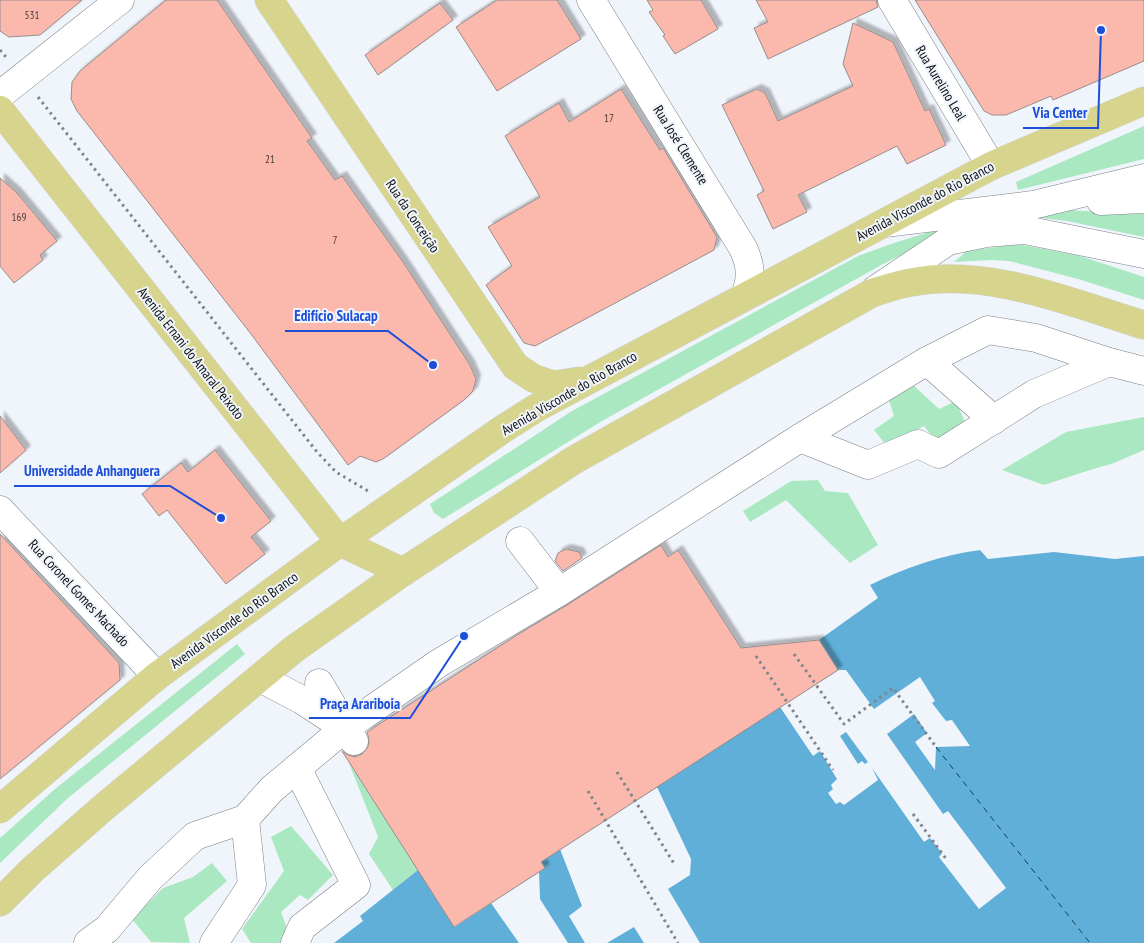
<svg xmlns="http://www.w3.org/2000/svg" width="1144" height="943" viewBox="0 0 1144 943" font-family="'PT Sans Narrow',sans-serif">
  <defs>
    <filter id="shadow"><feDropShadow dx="4.5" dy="-4.5" stdDeviation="1" flood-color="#0004"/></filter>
  </defs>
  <rect width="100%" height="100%" fill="#f0f5fc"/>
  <g fill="#aae8c1">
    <path d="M1144,126V159L1018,190L1016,182Z"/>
    <path d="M1067,210L1144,214V237L1067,221L1041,218L982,226L942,235L883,264L602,421L443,519L434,513L430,504L572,411L858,256L891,244L942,228Z"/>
    <path d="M1018,244L1080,256L1144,277V300L1078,279L1009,261L991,260L954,262L967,251Z"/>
    <path d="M913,385L939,409L956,401L965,422L935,440L924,426L886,445L874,430L894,416L889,400Z"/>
    <path d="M1144,417V450L1114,463L1087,471L1044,485L1002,470L1066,432Z"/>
    <path d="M818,480L825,491L848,493L878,545L850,563L786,500L750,522L743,511L791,481Z"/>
    <path d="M237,644L245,654L68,798L0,863V838L55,789Z"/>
    <path d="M349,763L418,870L393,890L369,854L378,837Z"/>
    <path d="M291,826L333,875L308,900L300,895L281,912L290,936L280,943H251L242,929L284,871L271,837Z"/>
    <path d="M212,863L227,881L184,918L190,943L151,942L132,919L163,888L193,877Z"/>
  </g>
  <path fill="#5fafd8" d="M980,550L988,559L1054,552L1115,559L1144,556V943H334L363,921L360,916L418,870L455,927L545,868L541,862L838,670L819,640L878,598L870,585C905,568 941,555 980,550Z"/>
  <g fill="#f0f5fc" fill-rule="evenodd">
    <path d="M838,670H846L874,709L920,677L935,701L932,703L946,721L952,720L970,746L936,747L935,770L915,742L927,733L914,714L887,734L943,814L948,811L1006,888L979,909L939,857L942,853L930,838L924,842L872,768L878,780L844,805L840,802L836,804L828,793L833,789L831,785L837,779L820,751L813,756L780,707ZM846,732L868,762L865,764L862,761L858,764L840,736Z"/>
    <path d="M657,787L691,859L690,875L668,889L700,943H644L634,927L607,943H585L569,916L582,906L560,849Z"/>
    <path d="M539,872L540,899L568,943H519L491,903Z"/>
  </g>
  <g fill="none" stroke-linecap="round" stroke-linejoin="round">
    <path stroke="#193d4e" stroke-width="1" stroke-dasharray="6 5" stroke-linecap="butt" d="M936,747L1090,943"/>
  </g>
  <g fill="#fbb9ae" stroke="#968d8b" filter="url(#shadow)">
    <path d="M0,0H82L40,35L9,37L0,31Z"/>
    <path d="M166,0H217L312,138L307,141L335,180L342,176L403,262L470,365L476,379L473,391L464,400L383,459L376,462L360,456L348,465L251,334L77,111L71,99L72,82L80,71Z"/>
    <path d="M497,0H557L581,39L497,91L456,27Z"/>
    <path d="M647,0H701L718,29L675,54L663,36L665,35L649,12L653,10Z"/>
    <path d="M756,0H876L878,7L768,59L754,28L768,22Z"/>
    <path d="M915,0H1144V61L1053,100L1051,96L1006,115H992L984,111Z"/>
    <path d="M440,3L453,20L378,75L365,55Z"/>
    <path d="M853,23L893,42L925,111L929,109L946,145L907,164L897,146L798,195L807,212L773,229L757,195L764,191L722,105L757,89L765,93L778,121L853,86L843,64Z"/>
    <path d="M621,89L660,150L663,148L717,237L714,250L535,346L524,343L486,285L512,266L488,227L540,197L505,136L559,103L569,122Z"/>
    <path d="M0,178L17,193L57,241L40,255L43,260L14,283L0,266Z"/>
    <path d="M0,416L26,450L0,473Z"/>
    <path d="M215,450L271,521L251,537L265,554L226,584L167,510L159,516L142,494L181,463L188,472Z"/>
    <path d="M0,534L119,663L120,680L0,779Z"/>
    <path d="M661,545L668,557L678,550L741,648L819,640L838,670L541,862L545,868L454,927L342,751L348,755L355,757L362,754L368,747L369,739L367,732L517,635L567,605Z"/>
    <path d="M566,549L579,552L582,558L563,571L555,561L558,553Z"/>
  </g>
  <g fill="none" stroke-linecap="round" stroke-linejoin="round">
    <defs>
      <g id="minor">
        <path d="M591,0L743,248C751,265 752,278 745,296"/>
        <path d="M892,0L991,166"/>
        <path d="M0,95L120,0"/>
        <path d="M1101,201L1144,199"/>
        <path d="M885,223L1033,205L1144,178"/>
        <path d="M875,290L948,241L986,233L1025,230L1144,254"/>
        <path d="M927,361L988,330L1036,338L1109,362L1144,371"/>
        <path d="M800,438L868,465L918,444L939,454L1034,394L1109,362"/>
        <path d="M0,510L157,676"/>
        <path d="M520,541L559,592"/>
        <path d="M260,678L302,700L345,728L354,741"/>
        <path d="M319,683L342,722"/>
        <path d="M88,943L107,929L150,878L195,836L245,819L272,789L345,728L387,699L439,663L559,592L800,438L927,361L994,420"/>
        <path d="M214,943L252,885L245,819"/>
        <path d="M295,943L302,927L356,885L297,768"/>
      </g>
      <g id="major">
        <path d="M269,0L515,366L533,378L553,385L579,381"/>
        <path d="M0,110L340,542L403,572"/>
        <path d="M0,809L157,676L340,542L503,429L536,408L991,166L1144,101"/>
        <path d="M0,902L32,870L104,807L294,649L403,572L574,460L872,293C885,289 899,284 913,282C991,268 1071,303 1144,325"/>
      </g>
    </defs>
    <use href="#minor" stroke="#7c8187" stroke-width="29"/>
    <use href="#major" stroke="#d3d4d4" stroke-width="29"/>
    <g stroke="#818489" stroke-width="3" stroke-dasharray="2.5 4" stroke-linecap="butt">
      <path d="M0,50L6,57"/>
      <path d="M38,97L317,452L336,472L368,491"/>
      <path d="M794,654L844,724L893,688L936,747"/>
      <path d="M756,656L833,770"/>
      <path d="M617,772L675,865"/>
      <path d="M588,791L678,943"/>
      <path d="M913,814L947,860"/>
    </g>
    <use href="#minor" stroke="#fff" stroke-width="28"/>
    <use href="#major" stroke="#d7d48d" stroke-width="28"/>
  </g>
  <g text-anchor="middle" stroke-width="4" stroke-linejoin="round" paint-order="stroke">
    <g font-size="11" fill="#483938">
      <text x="32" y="19">531</text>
      <text x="609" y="122">17</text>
      <text x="270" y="163">21</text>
      <text x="19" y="221">169</text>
      <text x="335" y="244">7</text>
    </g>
    <g font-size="14" fill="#0d0e11" stroke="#f0f5fc">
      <text transform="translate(941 83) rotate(59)" y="5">Rua Aurelino Leal</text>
      <text transform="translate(681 145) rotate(58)" y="5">Rua José Clemente</text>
      <text transform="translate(925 201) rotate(-28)" y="5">Avenida Visconde do Rio Branco</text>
      <text transform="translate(413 216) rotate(56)" y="5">Rua da Conceição</text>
      <text transform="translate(191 353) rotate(52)" y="5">Avenida Ernani do Amaral Peixoto</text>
      <text transform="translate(569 393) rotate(-30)" y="5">Avenida Visconde do Rio Branco</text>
      <text transform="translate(79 593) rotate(47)" y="5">Rua Coronel Gomes Machado</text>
      <text transform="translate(234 620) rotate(-36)" y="5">Avenida Visconde do Rio Branco</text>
    </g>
  </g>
  <path fill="none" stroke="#1d4ed8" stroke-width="2" d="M1101 30L1098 128H1023M433 365L388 331H285M221 518L170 486H14M464 636L410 718H309"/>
  <g fill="#1d4ed8" stroke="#f0f5fc" stroke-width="2">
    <circle cx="1101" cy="30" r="5"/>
    <circle cx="433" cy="365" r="5"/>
    <circle cx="221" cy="518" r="5"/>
    <circle cx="464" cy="636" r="5"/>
  </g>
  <g font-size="15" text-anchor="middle" font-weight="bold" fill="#1d4ed8" stroke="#f0f5fc" stroke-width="4" stroke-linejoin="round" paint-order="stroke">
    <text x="1060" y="118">Via Center</text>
    <text x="336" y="321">Edifício Sulacap</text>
    <text x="92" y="476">Universidade Anhanguera</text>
    <text x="360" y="709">Praça Arariboia</text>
  </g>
</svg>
